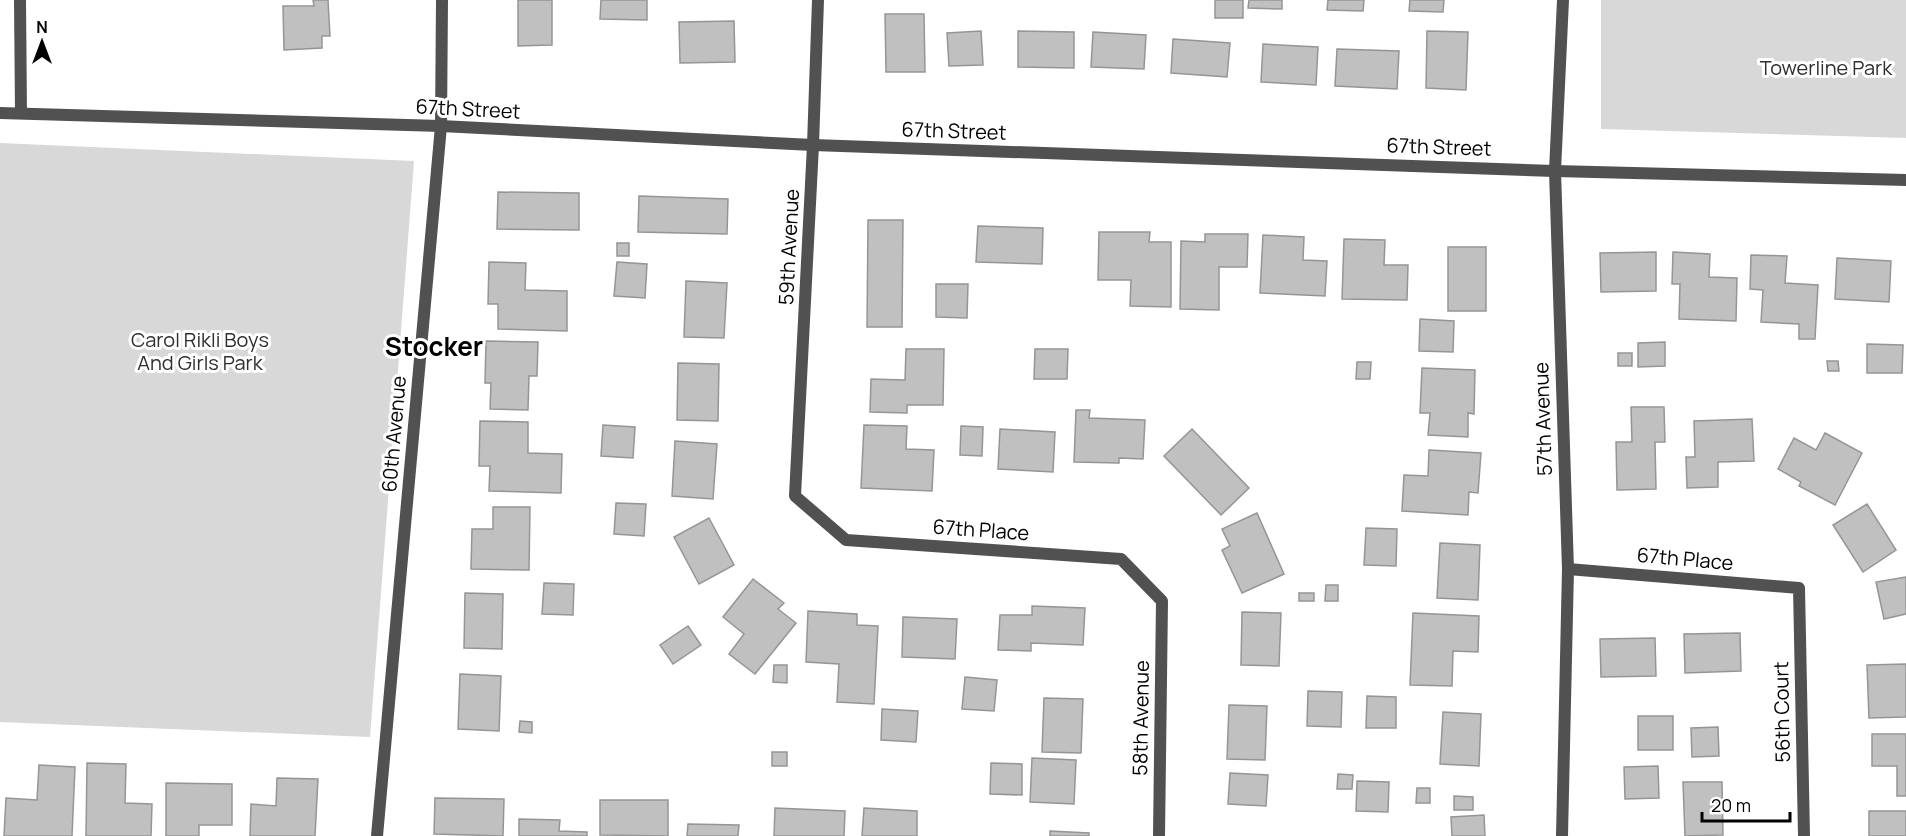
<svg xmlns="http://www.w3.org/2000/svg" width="1906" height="836" viewBox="0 0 1906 836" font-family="Manrope,sans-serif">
  <rect width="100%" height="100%" fill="#fff"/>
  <g fill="#d8d8d8">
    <path d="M1601,0H1906V138L1601,129Z"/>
    <path d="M0,143L414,161L370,737L0,722Z"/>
  </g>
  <g fill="#c0c0c0" stroke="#959595" stroke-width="1.5">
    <path d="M313,0H328L330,36H322V48L284,50L283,6H314Z"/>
    <path d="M518,0H552V45L518,46Z"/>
    <path d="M601,0H647V20L600,19Z"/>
    <rect x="1215" y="0" width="28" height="18"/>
    <path d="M1249,0H1282V9L1248,8Z"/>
    <path d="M1328,0H1364L1363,11L1327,10Z"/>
    <path d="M1410,0H1444L1443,12L1409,11Z"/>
    <path d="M885,14H924L925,72H886Z"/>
    <path d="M734,21L735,62L680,63L679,22Z"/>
    <path d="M981,31L983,65L949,66L947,33Z"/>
    <path d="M1018,31L1074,32V68L1018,67Z"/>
    <path d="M1427,31L1468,32L1466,90L1426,88Z"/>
    <path d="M1093,32L1146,35L1144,69L1091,67Z"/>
    <path d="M1173,39L1230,43L1227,77L1171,73Z"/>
    <path d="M1263,44L1318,47L1316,85L1261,82Z"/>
    <path d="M1337,49L1399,51L1397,89L1335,86Z"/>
    <path d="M498,192L579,193V230L497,229Z"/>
    <path d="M639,196L728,199L727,234L638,232Z"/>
    <path d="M868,220H903L902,327H867Z"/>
    <path d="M978,226L1043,228L1042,264L976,262Z"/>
    <path d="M1099,232H1150L1149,242H1171V307L1130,306L1131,280H1098Z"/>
    <path d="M1205,234H1248L1247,267H1219V310L1180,309L1181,241L1205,242Z"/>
    <path d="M1263,235L1304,237L1303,260L1327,261L1325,296L1260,293Z"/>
    <path d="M1344,239L1385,240L1384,265H1408L1407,300L1342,299Z"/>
    <rect x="617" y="243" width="12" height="13"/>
    <rect x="1448" y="247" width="38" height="64"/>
    <path d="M1656,252V291L1601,292L1600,253Z"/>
    <path d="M1673,252L1710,254L1709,277L1737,278L1736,321L1679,319L1680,284H1672Z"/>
    <path d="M1751,255L1787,256L1785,283L1818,285L1815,339H1799V324L1761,322L1763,290L1750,289Z"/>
    <path d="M1837,258L1891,261L1889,302L1835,299Z"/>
    <path d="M489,262L526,263L525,290L567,291V331L498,329V304H488Z"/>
    <path d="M617,262L647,264L645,298L614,296Z"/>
    <path d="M686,281L727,283L724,338L684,337Z"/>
    <path d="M936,284H968L967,318L936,317Z"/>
    <path d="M1420,319L1454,321L1453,352L1419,351Z"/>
    <path d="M486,341L538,342L537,376H529L528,410L490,409L491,383H485Z"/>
    <path d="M1665,342V366L1638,367V343Z"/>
    <path d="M1867,344L1903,345L1902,373H1867Z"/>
    <path d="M906,349H944L943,405H907V413L870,412L871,379L905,380Z"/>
    <path d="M1035,349H1068L1067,379H1034Z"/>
    <rect x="1618" y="353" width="14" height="13"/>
    <path d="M1827,361H1838L1839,371H1828Z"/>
    <path d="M1357,362H1371L1370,379H1356Z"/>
    <path d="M678,363L719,364L718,421L677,420Z"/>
    <path d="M1422,368L1475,370L1474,414L1468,413V437L1428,435L1430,413H1420Z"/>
    <path d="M1631,407H1664L1665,442H1655L1656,489L1617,490L1616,442H1632Z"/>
    <path d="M1076,410H1090L1089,418L1145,420L1143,459L1119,458V463L1074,462Z"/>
    <path d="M1752,419L1754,461L1718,462V487L1687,488L1686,457H1695L1694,421Z"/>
    <path d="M480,421L528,422V453L562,454L561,493L489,491L490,466H479Z"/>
    <path d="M603,425L635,427L633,458L601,456Z"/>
    <path d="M864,425L907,426L906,449L934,450L932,491L861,488Z"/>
    <path d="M961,426L983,427L982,456L960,455Z"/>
    <path d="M1000,429L1055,432L1053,472L998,469Z"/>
    <path d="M1192,429L1249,488L1221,515L1164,456Z"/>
    <path d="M1825,433L1862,453L1835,505L1799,486L1801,482L1778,469L1794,438L1816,450Z"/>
    <path d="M675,441L717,444L713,499L672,496Z"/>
    <path d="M1429,450L1481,453L1478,493L1469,492L1468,515L1402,511L1404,475L1428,476Z"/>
    <path d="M616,503L646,504L644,536L614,534Z"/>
    <path d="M1867,504L1896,550L1863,572L1833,525Z"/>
    <path d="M493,507H530L529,570L471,569L472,529H493Z"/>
    <path d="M1257,513L1284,574L1242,593L1222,550L1230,546L1222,529Z"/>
    <path d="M709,518L734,565L699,584L674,537Z"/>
    <path d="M1366,528L1397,529L1396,566L1364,565Z"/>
    <path d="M1440,543L1480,545L1478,600L1437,598Z"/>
    <path d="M1906,577V614L1884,619L1876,582Z"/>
    <path d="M753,579L784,603L778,609L796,623L755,674L729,654L744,634L723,617Z"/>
    <path d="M544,583L574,584L573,615L542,614Z"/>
    <path d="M1326,585H1338V601H1325Z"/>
    <path d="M465,593L503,594L502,649L464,648Z"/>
    <rect x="1299" y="593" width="15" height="8"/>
    <path d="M1032,606L1085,608L1083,645L1031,643V651L998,650L1000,615H1032Z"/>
    <path d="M808,611L857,614V625L878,626L874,704L837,702L839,664L806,662Z"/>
    <path d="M1242,612L1281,613L1279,666L1241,665Z"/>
    <path d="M1413,613L1479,616L1478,652L1453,651L1452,686L1410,685Z"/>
    <path d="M903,617L957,619L955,659L902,657Z"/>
    <path d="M688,626L701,645L673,664L660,645Z"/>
    <path d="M1740,633L1741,671L1685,673L1684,634Z"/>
    <path d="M1655,638L1656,676L1601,677L1600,639Z"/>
    <path d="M1906,664V717L1869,718L1867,665Z"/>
    <path d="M774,665H787V683L773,682Z"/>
    <path d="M460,674L501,676L499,731L458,729Z"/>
    <path d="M965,677L997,680L994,711L962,709Z"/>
    <path d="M1308,691L1342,692L1341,727L1307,726Z"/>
    <path d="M1367,696L1396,697V728H1366Z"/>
    <path d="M1044,698L1083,699L1081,753L1042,752Z"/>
    <path d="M1229,705L1267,706L1265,760L1227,759Z"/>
    <path d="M882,709L918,711L916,742L881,740Z"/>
    <path d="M1443,712L1481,714L1479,766L1440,764Z"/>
    <rect x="1638" y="716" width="35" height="34"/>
    <path d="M520,721L532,722V733L519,732Z"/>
    <path d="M1718,727L1719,756L1692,757L1691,728Z"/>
    <path d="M1872,734H1906V796H1897V766H1872Z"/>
    <rect x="772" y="752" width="15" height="14"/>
    <path d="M1032,758L1076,760L1074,804L1030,802Z"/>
    <path d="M87,763L126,764L125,803L152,804L151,836H86Z"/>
    <path d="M991,763L1022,764V795L990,794Z"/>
    <path d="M39,765L75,767L72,836H4L6,798L37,800Z"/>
    <path d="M1658,766L1659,798L1625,799L1624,767Z"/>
    <path d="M1230,773L1268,775L1266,806L1228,804Z"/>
    <path d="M1338,774L1353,775L1352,789H1337Z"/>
    <path d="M277,778L318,779L315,836H250L251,804L276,806Z"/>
    <path d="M1357,781L1389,782L1388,812L1356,811Z"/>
    <path d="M1683,782H1722L1723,835L1685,836Z"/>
    <path d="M166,783L232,784V825H199V836H166Z"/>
    <path d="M1417,788H1430V803H1416Z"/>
    <path d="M1454,796L1473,797V810H1454Z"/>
    <path d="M435,798L504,799L503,836L434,834Z"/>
    <path d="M600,800H668V836L600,835Z"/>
    <path d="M775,808L845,811L844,836H774Z"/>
    <path d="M864,808L917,811V836H862Z"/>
    <rect x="1869" y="811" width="37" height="25"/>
    <path d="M1484,815L1485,836H1452L1451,817Z"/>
    <path d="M519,819L560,820L559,831L587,832V836H519Z"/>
    <path d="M688,824L739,825L738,836H687Z"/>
    <path d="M1050,831L1089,833V836H1050Z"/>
  </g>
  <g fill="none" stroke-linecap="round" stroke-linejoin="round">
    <g stroke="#515151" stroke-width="12">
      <path d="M20,0L21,113"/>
      <path d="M818,0L813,145L795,496L846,540L1121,559L1162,601L1159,836"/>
      <path d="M1568,569L1799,588L1804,836"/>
      <path d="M1562,836L1568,569L1555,171L1563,0"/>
    </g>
    <g stroke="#515151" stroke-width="12">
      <path d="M0,113L441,126L813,145L1555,171L1906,180"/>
      <path d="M377,836L441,126L442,0"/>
    </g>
  </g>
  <g text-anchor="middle" stroke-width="6" stroke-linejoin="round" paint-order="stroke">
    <g font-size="20" fill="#2f2f2f" stroke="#fff">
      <text x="1826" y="75">Towerline Park</text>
      <text x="200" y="347">Carol Rikli Boys<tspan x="200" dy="23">And Girls Park</tspan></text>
    </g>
    <g font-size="20" fill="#000" stroke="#fff">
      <text transform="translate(468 109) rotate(3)" y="7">67th Street</text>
      <text transform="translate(954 131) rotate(2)" y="7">67th Street</text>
      <text transform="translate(1439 147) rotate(2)" y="7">67th Street</text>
      <text transform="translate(789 247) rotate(-87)" y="7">59th Avenue</text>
      <text transform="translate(1543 419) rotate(-92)" y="7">57th Avenue</text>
      <text transform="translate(394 434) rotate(-85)" y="7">60th Avenue</text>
      <text transform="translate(981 530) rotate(4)" y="7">67th Place</text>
      <text transform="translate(1685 559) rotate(5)" y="7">67th Place</text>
      <text transform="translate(1782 712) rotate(-91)" y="7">56th Court</text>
      <text transform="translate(1141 718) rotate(-89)" y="7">58th Avenue</text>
    </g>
    <g font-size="26" font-weight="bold" fill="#000" stroke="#fff">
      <text x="434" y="356">Stocker</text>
    </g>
  </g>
  <g transform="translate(42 42)" stroke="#ffffff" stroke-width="4.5" paint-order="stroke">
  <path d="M0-4.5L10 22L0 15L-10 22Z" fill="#000000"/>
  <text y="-9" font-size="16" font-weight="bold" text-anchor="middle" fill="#000000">N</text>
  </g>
  <path d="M1702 812v9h88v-9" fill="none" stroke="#000000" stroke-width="3"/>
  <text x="1711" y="812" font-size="18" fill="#000000" stroke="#ffffff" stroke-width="4.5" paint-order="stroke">20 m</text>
</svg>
